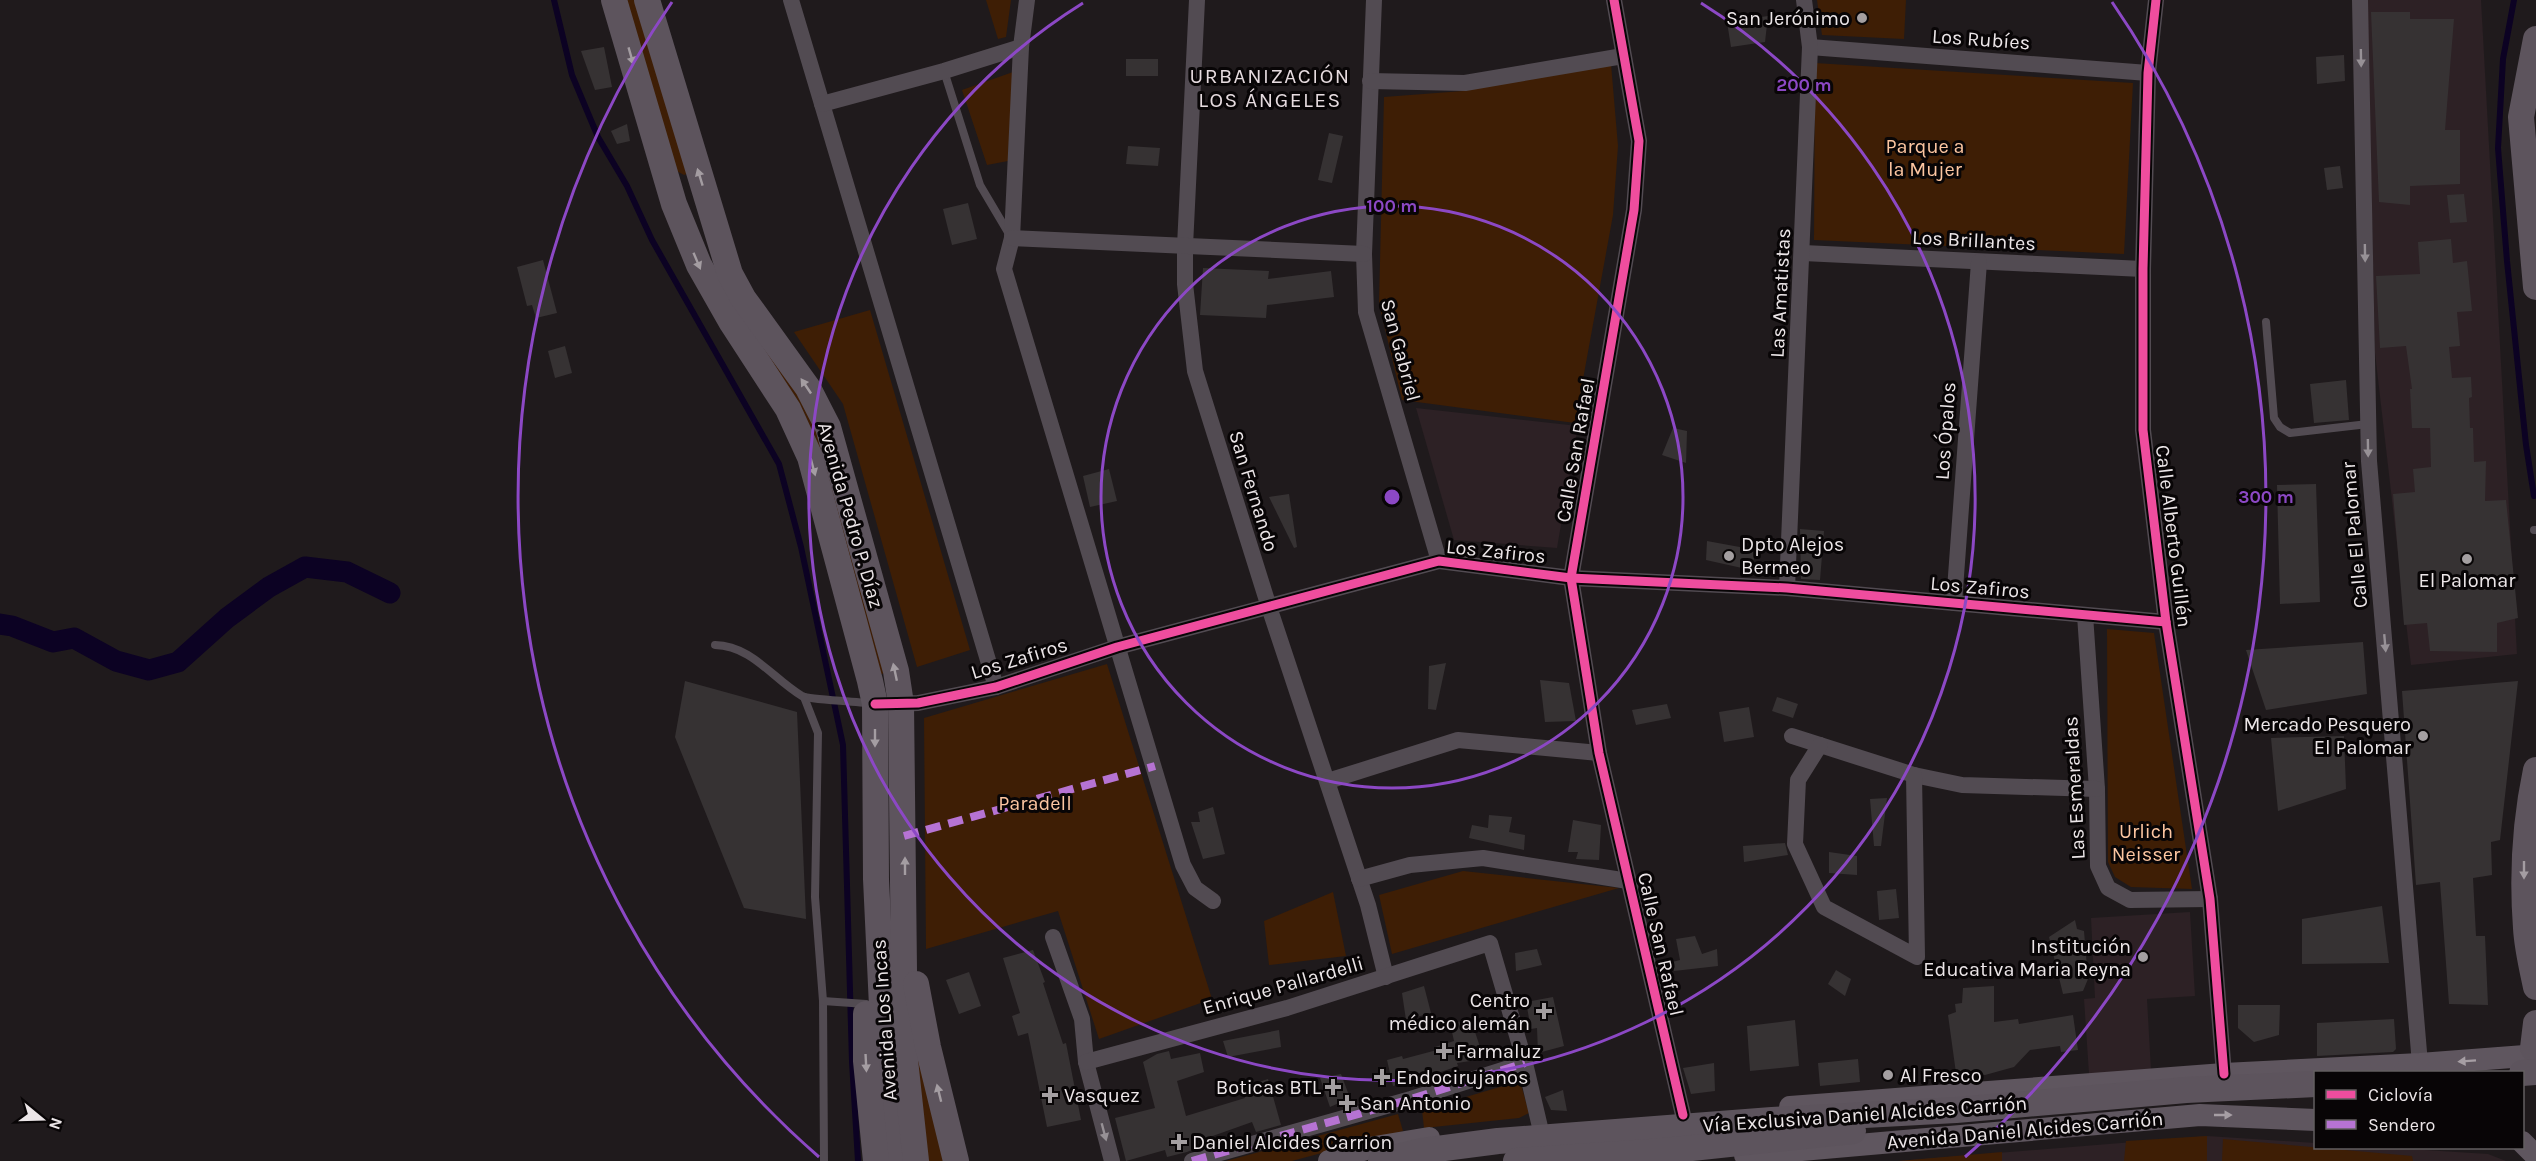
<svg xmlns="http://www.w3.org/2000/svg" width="2536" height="1161" viewBox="0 0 2536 1161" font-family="Karla,sans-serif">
  <rect width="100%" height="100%" fill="#1f1a1c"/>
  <g fill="#2d2125">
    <path d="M2367,0H2481L2517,654L2411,665L2375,353Z"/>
    <path d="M1416,408L1578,426L1557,548L1454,540Z"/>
    <path d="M2190,912L2195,996L2147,999L2151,1070L2089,1074L2084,999L2095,998L2091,918Z"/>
    <path d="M2207,1136L2315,1143L2316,1148H2393L2488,1154L2506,1161H1898Z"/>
  </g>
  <g fill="#3e1e05">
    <path d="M624,0H637L689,173L684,175L673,169Z"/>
    <path d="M986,0H1011L1006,37L998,39Z"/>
    <path d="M1817,0H1906L1904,39L1822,35Z"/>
    <path d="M1815,63L2133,83L2124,254L1814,240Z"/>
    <path d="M1611,64L1618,146L1613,215L1575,423L1402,400L1379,304L1384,97L1463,91Z"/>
    <path d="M1013,72L1008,161L987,165L962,90Z"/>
    <path d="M870,310L970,650L917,667L843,404L794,332Z"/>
    <path d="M761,340L801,398L819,437L888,673L880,674L816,439L798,401L758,342Z"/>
    <path d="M2107,629L2154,633L2192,889L2131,887L2115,877L2108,862Z"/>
    <path d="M1107,664L1212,999L1099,1039L1058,911L926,949L924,718Z"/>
    <path d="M1463,871L1619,888L1392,954L1379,895Z"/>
    <path d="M1333,892L1346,956L1269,965L1264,921Z"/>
    <path d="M915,1019L946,1161H924L916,1102Z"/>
    <path d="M1520,1081L1529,1113L1519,1118L1424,1128L1422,1110Z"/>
    <path d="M1398,1114L1403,1131L1292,1161H1226Z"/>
    <path d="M2207,1136V1161H2124L2126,1141Z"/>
    <path d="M2223,1139L2412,1156L2413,1161H2222Z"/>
    <path d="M2002,1152V1161H1898Z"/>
  </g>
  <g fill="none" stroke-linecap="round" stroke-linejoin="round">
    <g stroke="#0c0223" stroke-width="6">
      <path d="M554,0L572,75L598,137L627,186L652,240L779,464L801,547L843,745L852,1061L858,1161"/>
      <path d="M2514,0L2503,59L2498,148L2507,261L2526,445L2534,496"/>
    </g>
    <path stroke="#0c0223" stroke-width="21" d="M0,624L12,626L53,642L74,638L116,661L149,670L178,662L227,618L269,587L305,567L347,572L390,593"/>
  </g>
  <g fill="#363233">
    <path d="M2371,12H2410V19H2454L2445,130H2460V184L2410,186V205L2379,202Z"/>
    <path d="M1768,16L1765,42L1731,47L1727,22Z"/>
    <path d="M604,47L612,87L595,90L581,51Z"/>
    <path d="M2344,55L2345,81L2317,84L2316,57Z"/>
    <rect x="1126" y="59" width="32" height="17"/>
    <path d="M627,124L630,141L617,144L611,131Z"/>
    <path d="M1329,133L1343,136L1332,183L1318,180Z"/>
    <path d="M1128,146L1160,148L1158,166L1126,164Z"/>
    <path d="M2340,166L2343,188L2327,190L2324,168Z"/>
    <path d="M2464,194L2467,222L2450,223L2447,195Z"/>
    <path d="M968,203L977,239L952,245L943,209Z"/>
    <path d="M2451,239L2453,263L2467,261L2472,311L2457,312L2460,346L2449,347L2452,378L2471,377L2472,397L2469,398L2470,428H2473L2474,462L2486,461L2485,501L2506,500L2518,618L2497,623V652L2430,651L2427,623L2404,625L2393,494L2415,492L2413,469L2431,467L2430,428H2412L2410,389H2412L2406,346L2380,348L2376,276L2420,274L2418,242Z"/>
    <path d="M543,260L557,313L536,318L532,305L527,306L517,267Z"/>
    <path d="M1203,268L1269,271L1268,279L1331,271L1334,297L1267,305L1266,318L1200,315Z"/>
    <path d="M565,346L572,373L555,378L548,351Z"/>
    <path d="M2346,380L2349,420L2314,423L2310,384Z"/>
    <path d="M1673,428L1687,431L1686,463L1662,455Z"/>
    <path d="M1109,469L1117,501L1090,507L1083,476Z"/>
    <path d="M2316,484L2320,602L2280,604L2277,485Z"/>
    <path d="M1289,494L1297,547L1294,548L1269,497Z"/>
    <path d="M1800,529L1824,531L1820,580L1801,579Z"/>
    <path d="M1707,541L1756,550L1751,570L1706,560Z"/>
    <path d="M2363,642L2367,694L2266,710L2246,650Z"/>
    <path d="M1446,663L1436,710L1428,709L1429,666Z"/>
    <path d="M1540,680L1569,683L1576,721L1545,722Z"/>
    <path d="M685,681L797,712L806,919L744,908L675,737Z"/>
    <path d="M2518,681L2500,840L2491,842L2492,875L2473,878L2476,936H2485L2488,1005L2449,1004L2440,882L2416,885L2402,691Z"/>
    <path d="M1777,697L1798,704L1793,718L1772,711Z"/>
    <path d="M1667,704L1671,718L1636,725L1632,710Z"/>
    <path d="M1749,707L1754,737L1724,742L1719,712Z"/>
    <path d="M2344,736L2346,789L2278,811L2271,738Z"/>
    <path d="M1887,798L1881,846H1874L1870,799Z"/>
    <path d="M1213,807L1225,854L1203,859L1191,822H1200L1198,812Z"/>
    <path d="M1489,815L1512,817L1509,832L1525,835L1524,850L1469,838L1472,825L1488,828Z"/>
    <path d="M1573,820L1601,825L1599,860L1576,859L1578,852H1568Z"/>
    <path d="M1785,843L1788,855L1744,862L1743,846Z"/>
    <path d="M1829,852L1857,856V875L1829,873Z"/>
    <path d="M1896,889L1899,918L1879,920L1877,891Z"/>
    <path d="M2382,906L2389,963L2302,964V919Z"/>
    <path d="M2075,920L2077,929L2084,931L2088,979L2083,991L2063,994L2049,937Z"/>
    <path d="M1695,936L1702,954L1717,949L1718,966L1674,971L1672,962L1680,960L1676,939Z"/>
    <path d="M1537,949L1542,965L1516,971L1515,953Z"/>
    <path d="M1033,950L1045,982L1043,983L1063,1044L1066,1043L1081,1120L1047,1127L1028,1033L1018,1036L1012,1016L1020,1013L1003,958Z"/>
    <path d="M1836,970L1851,979L1845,996L1828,984Z"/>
    <path d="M969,972L981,1006L959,1014L946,980Z"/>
    <path d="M1424,986L1431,1013L1406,1020L1402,993Z"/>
    <path d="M1994,986V1022L2018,1019L2019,1024L2073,1015L2078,1050L2061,1052L2060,1046L2030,1050L2014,1067L1985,1075L1956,1073L1948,1015L1956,1012L1955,1004L1962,1003L1963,988Z"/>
    <path d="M1553,997L1564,1046L1538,1053L1537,1028L1531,1029L1526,1002Z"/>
    <path d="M2238,1005H2280L2279,1035L2254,1042L2238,1028Z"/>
    <path d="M2394,1019L2396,1049L2393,1052L2317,1056V1023Z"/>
    <path d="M1471,1020L1484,1059L1457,1063L1458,1066L1438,1073L1393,1086L1387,1060L1402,1056L1403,1059L1437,1050L1435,1047L1454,1041L1450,1023Z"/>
    <path d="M1795,1020L1799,1066L1750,1071L1747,1026Z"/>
    <path d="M1279,1030L1281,1047L1228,1057L1223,1041Z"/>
    <path d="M1169,1051L1171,1059L1200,1053L1204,1072L1177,1081L1186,1116L1245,1098L1241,1088L1268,1079L1281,1125L1256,1132L1252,1122L1193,1143L1194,1149L1187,1152L1167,1157L1165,1150L1126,1161L1115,1118L1155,1108L1143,1062L1157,1054Z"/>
    <path d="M1858,1059L1860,1082L1820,1086L1818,1063Z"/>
    <path d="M1714,1063L1715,1091L1691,1094L1683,1068Z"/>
    <path d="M1341,1074L1350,1098L1330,1107L1320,1078Z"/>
    <path d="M1563,1090L1567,1111L1551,1110L1545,1097Z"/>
  </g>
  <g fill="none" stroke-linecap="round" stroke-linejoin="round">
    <g stroke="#524b52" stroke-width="8">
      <path d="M944,71L980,185L1009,234"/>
      <path d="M2266,322L2274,418L2280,427L2290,433L2368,424"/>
      <path d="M2534,530H2536"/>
      <path d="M715,645C752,646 772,678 802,696C809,700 858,701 871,704"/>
      <path d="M804,697L818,733L815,897L823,1001L824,1161"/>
      <path d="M823,1001L866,1004"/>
    </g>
    <g stroke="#524b52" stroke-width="16">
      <path d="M791,0L996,687"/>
      <path d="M1027,0L1021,47L1012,238L1004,269L1183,865L1195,888L1213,901"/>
      <path d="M1197,0L1185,246V284L1195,371L1269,607L1368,905L1386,977"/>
      <path d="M1374,0L1364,254L1366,312L1439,561"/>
      <path d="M1614,0L1639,141L1634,210L1571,578L1599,753L1683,1115"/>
      <path d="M2156,0L2148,73L2143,269V430L2166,622L2210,899L2224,1074"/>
      <path d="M2360,0L2369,461L2420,1064"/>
      <path d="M1810,47L2148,73"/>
      <path d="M1370,81L1465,83L1623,56"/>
      <path d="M822,104L944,71L1021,47"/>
      <path d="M1012,238L1364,254"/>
      <path d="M1803,253L2143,269"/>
      <path d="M1787,588L1810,47L1804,0"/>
      <path d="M1954,603L1979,262"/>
      <path d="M2085,615L2097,789L2098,866L2108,888L2130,900L2210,899"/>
      <path d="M893,704L918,703L996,687L1117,647L1439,561L1571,578L1787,588L2166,622"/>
      <path d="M1792,736L1914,775L1962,785L2097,789"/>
      <path d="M1820,745L1798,780L1795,844L1824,907L1917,957L1914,775"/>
      <path d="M1328,781L1458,740L1599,753"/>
      <path d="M1359,879L1410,865L1483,858L1628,881"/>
      <path d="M1053,937L1082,1019L1086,1062L1112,1161"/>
      <path d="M1086,1062L1287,1008L1490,943L1525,1063L1540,1127"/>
      <path d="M1192,1161L1411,1099L1525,1063"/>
    </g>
    <g stroke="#5f565f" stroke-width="22">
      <path d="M1790,1107L2224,1074L2420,1064L2525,1056"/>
      <path d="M2522,1142L2536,1156"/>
      <path d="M1745,1155L2200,1115L2316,1120"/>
      <path d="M1329,1161L1369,1148L1429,1138"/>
    </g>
    <g stroke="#5d545d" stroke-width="26">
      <path d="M614,0L674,204L699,265L732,323L788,409L810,457L870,681L875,704L876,879L885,1070L896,1161"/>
      <path d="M647,0L730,274L743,298L808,388L828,427L896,671L901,704L905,1060L916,1161"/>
      <path d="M2536,39L2521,117L2536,287"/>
      <path d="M2536,770C2525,822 2522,875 2526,928C2527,947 2532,968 2536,987"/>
      <path d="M916,984L928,1047L956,1161"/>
      <path d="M866,1014V1061L876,1161"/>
      <path d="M2533,1048L2536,1023"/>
      <path d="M2522,1073L2536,1072"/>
      <path d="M1381,1161L1422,1151L1498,1141L1772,1120L1956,1110L2186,1090L2316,1084"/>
      <path d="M1516,1161L1664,1151L1853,1131"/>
    </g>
    <g stroke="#b673d3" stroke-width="8" stroke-dasharray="15 8" stroke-linecap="butt">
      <path d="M904,836L1155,766"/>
      <path d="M1192,1161L1411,1099L1525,1063"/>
    </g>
    <defs>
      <g id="cycleway">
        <path d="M1614,0L1639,141L1634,210L1571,578L1599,753L1683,1115"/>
        <path d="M2156,0L2148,73L2143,269V430L2166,622L2210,899L2224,1074"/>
        <path d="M875,704L918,703L996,687L1117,647L1439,561L1571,578L1787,588L2166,622"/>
      </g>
    </defs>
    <use href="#cycleway" stroke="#080506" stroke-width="13"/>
    <use href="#cycleway" stroke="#ef4d9e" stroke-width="9"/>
  </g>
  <defs><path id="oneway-solid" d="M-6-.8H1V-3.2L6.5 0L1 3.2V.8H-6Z" transform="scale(1.5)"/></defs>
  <g fill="#a49da2">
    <use href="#oneway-solid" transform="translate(631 56) rotate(74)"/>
    <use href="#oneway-solid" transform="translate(700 177) rotate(-107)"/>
    <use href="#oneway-solid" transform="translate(697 261) rotate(67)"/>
    <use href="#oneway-solid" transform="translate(806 386) rotate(-124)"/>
    <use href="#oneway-solid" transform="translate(813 467) rotate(75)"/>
    <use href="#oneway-solid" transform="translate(895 672) rotate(-102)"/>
    <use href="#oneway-solid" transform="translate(875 738) rotate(90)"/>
    <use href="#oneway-solid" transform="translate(905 866) rotate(-90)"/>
    <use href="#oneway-solid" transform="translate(2524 870) rotate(90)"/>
    <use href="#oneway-solid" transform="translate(866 1063) rotate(87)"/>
    <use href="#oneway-solid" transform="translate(939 1093) rotate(-104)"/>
  </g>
  <g fill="#979196">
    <use href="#oneway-solid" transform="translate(2361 58) rotate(89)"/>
    <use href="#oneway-solid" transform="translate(2365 253) rotate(89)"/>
    <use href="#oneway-solid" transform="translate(2368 448) rotate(89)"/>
    <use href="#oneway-solid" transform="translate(2385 643) rotate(85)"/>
    <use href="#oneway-solid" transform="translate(1104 1132) rotate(75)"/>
  </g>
  <g fill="#a69ea4">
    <use href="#oneway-solid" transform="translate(2467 1061) rotate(176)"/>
    <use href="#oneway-solid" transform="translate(2223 1115)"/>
  </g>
  <g fill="none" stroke="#8c48c5" stroke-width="3">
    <circle cx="1392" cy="497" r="291"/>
    <path d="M1701 3A583 583 0 1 1 1083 3"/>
    <path d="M819 1157A874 874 0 0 1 672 2M2112 2A874 874 0 0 1 1965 1157"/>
  </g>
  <g fill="#a49fa1" stroke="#080506" stroke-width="2">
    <circle cx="1862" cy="18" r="6"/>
    <circle cx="1729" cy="556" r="6"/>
    <circle cx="2467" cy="559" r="6"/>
    <circle cx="2423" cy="736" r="6"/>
    <circle cx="2143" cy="957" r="6"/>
    <path d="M1541 1002h6v6h6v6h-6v6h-6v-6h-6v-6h6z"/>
    <path d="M1441 1042h6v6h6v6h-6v6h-6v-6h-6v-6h6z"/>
    <circle cx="1888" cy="1075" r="6"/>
    <path d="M1379 1068h6v6h6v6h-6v6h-6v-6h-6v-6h6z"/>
    <path d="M1330 1078h6v6h6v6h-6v6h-6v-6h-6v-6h6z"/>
    <path d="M1047 1086h6v6h6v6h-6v6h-6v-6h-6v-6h6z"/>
    <path d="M1344 1094h6v6h6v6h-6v6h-6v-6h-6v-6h6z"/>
    <path d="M1176 1133h6v6h6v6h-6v6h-6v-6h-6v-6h6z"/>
  </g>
  <g text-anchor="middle" stroke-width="6" stroke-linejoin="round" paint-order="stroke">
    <g font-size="20" fill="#ece6e8" stroke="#080506" text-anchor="start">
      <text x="1850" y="25" text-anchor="end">San Jerónimo</text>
      <text x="1741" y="551">Dpto Alejos<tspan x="1741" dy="23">Bermeo</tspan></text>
      <text x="2467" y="587" text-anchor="middle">El Palomar</text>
      <text x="2411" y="731" text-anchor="end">Mercado Pesquero<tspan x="2411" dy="23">El Palomar</tspan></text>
      <text x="2131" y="953" text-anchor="end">Institución<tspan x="2131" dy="23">Educativa Maria Reyna</tspan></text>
      <text x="1530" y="1007" text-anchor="end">Centro<tspan x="1530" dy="23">médico alemán</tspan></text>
      <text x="1456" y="1058">Farmaluz</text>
      <text x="1900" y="1082">Al Fresco</text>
      <text x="1396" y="1084">Endocirujanos</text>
      <text x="1321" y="1094" text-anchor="end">Boticas BTL</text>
      <text x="1064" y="1102">Vasquez</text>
      <text x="1360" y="1110">San Antonio</text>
      <text x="1192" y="1149">Daniel Alcides Carrion</text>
    </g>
    <g font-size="20" fill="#ece6e8" stroke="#080506">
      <text transform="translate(1981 39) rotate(4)" y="7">Los Rubíes</text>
      <text transform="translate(1974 240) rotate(3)" y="7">Los Brillantes</text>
      <text transform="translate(1780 293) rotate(-87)" y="7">Las Amatistas</text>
      <text transform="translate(1401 350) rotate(75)" y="7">San Gabriel</text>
      <text transform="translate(1945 431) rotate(-86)" y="7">Los Ópalos</text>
      <text transform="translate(1575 450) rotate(-80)" y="7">Calle San Rafael</text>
      <text transform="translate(1254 491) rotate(73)" y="7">San Fernando</text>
      <text transform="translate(851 515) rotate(74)" y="7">Avenida Pedro P. Díaz</text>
      <text transform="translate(2354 535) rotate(-95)" y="7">Calle El Palomar</text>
      <text transform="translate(2174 536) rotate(83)" y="7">Calle Alberto Guillén</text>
      <text transform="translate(1496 551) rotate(6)" y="7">Los Zafiros</text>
      <text transform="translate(1980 587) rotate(5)" y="7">Los Zafiros</text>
      <text transform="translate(1019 658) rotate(-17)" y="7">Los Zafiros</text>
      <text transform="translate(2074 788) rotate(-93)" y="7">Las Esmeraldas</text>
      <text transform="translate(1661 944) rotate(77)" y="7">Calle San Rafael</text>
      <text transform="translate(1283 985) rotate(-16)" y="7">Enrique Pallardelli</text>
      <text transform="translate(884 1020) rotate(-94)" y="7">Avenida Los Incas</text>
      <text transform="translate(1865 1114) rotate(-4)" y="7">Vía Exclusiva Daniel Alcides Carrión</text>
      <text transform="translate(2025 1130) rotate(-5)" y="7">Avenida Daniel Alcides Carrión</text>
    </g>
    <g font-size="20" fill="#fdc6a1" stroke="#080506">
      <text x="1925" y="153">Parque a<tspan x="1925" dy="23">la Mujer</tspan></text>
      <text x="1035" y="810">Paradell</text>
      <text x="2146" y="838">Urlich<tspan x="2146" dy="23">Neisser</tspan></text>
    </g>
    <g font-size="21" letter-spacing="1.5" fill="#e6dbdf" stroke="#080506">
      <text x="1270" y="83">URBANIZACIÓN<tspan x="1270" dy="24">LOS ÁNGELES</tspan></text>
    </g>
  </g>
  <circle cx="1392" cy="497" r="9" fill="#8c48c5" stroke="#080506" stroke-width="3"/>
  <g font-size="18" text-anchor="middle" font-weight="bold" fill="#8c48c5" stroke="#080506" stroke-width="6" stroke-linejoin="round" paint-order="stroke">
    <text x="1804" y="91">200 m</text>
    <text x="1392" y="212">100 m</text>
    <text x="2266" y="503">300 m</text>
  </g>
  <rect x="2314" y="1071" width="210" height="78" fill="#080506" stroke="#635f60" stroke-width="1.5"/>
  <rect x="2326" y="1090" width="30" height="9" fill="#ef4d9e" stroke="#635f60" stroke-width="1.5"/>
  <text x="2368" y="1101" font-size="18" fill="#ece6e8">Ciclovía</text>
  <rect x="2326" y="1120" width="30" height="9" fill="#b673d3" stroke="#635f60" stroke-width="1.5"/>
  <text x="2368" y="1131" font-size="18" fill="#ece6e8">Sendero</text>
  <g transform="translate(42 1119) rotate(109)" stroke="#080506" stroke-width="4.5" paint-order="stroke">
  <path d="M0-4.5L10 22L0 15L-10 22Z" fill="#ece6e8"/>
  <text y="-9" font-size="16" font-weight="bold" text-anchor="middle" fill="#ece6e8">N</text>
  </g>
</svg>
